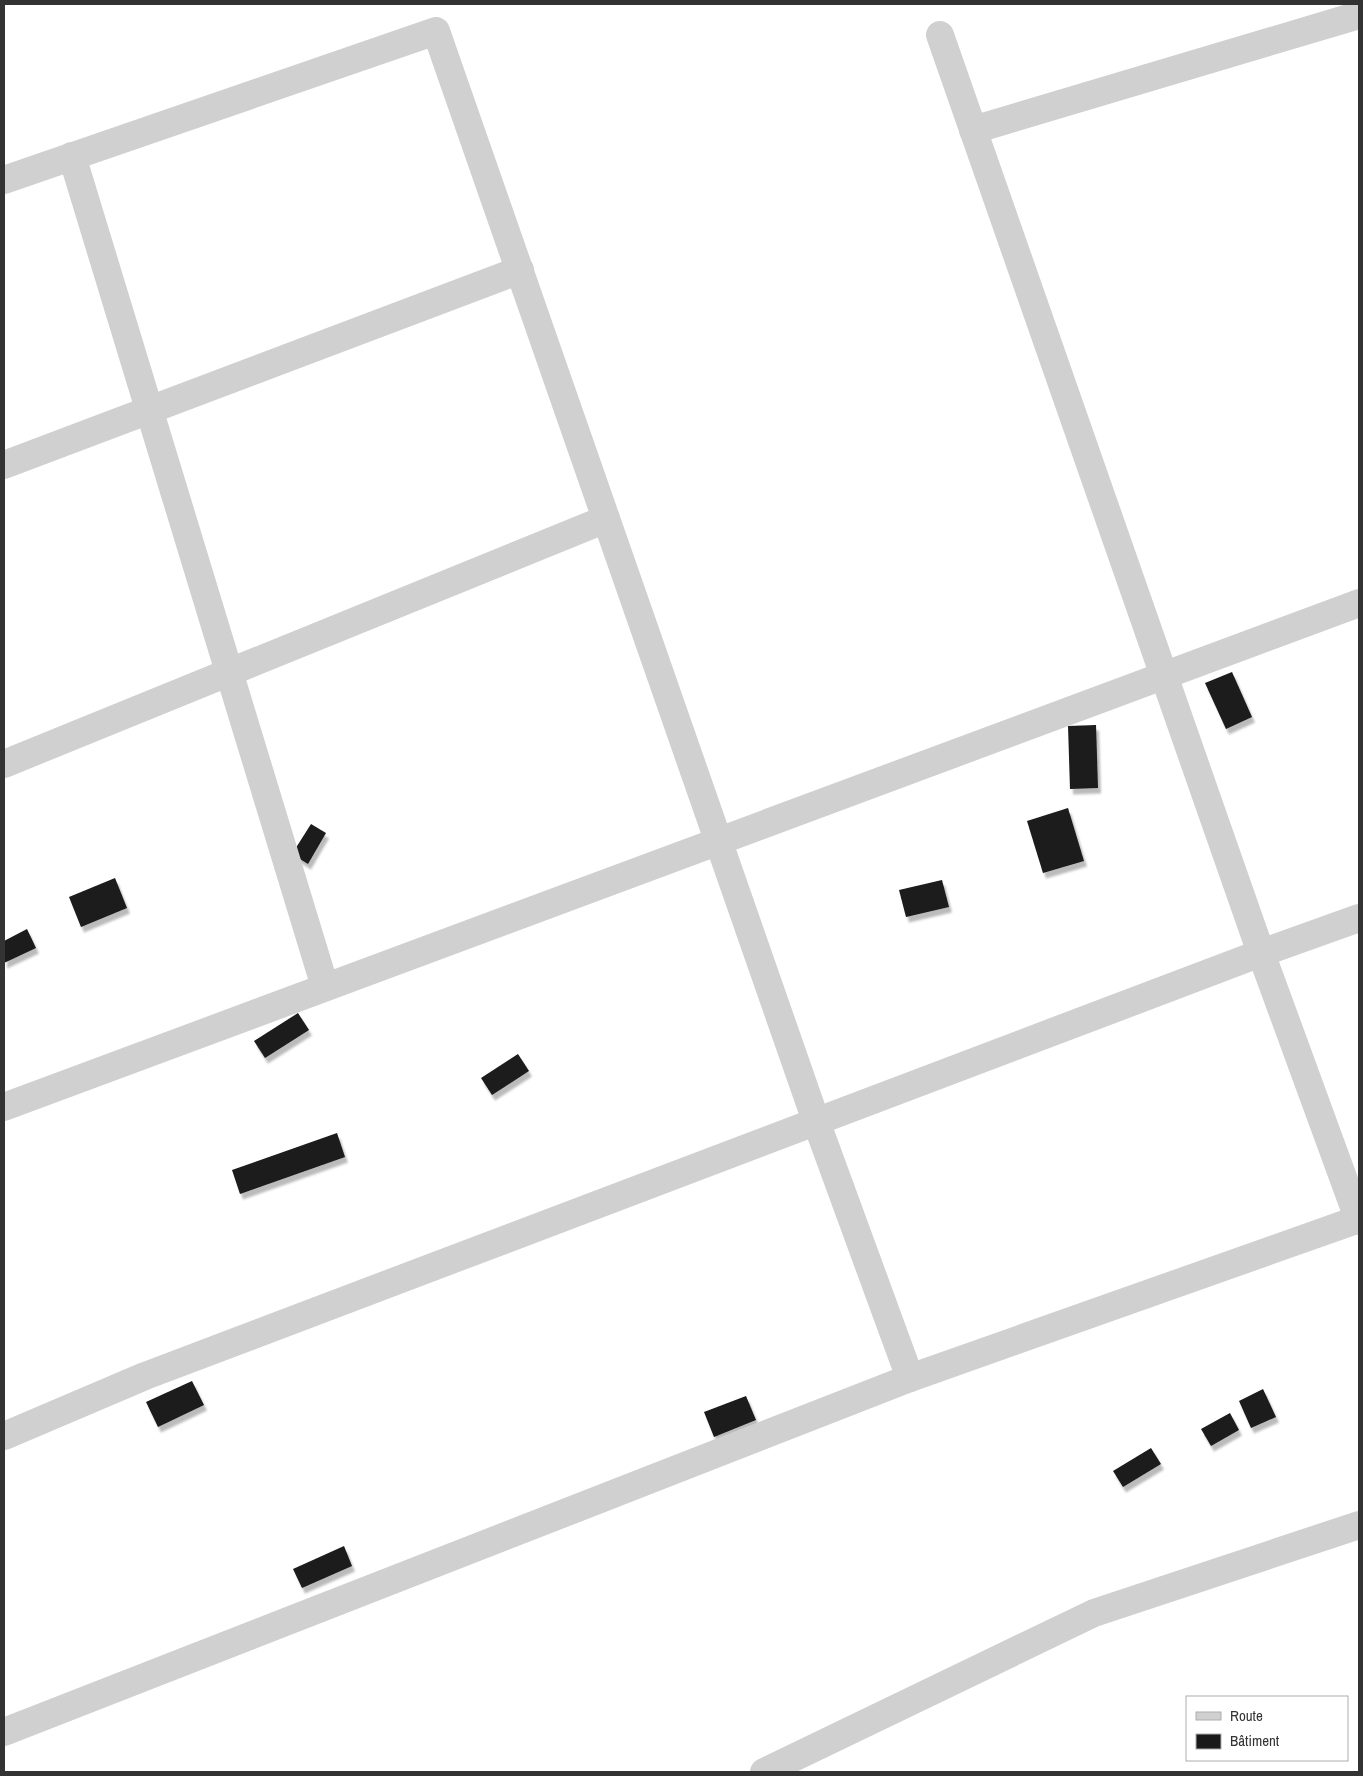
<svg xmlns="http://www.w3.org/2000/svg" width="1363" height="1776" viewBox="0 0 1363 1776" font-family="'Archivo Narrow',sans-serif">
  <defs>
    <filter id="shadow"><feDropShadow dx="3" dy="5.5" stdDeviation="1" flood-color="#0004"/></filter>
  </defs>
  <rect width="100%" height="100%" fill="#fff"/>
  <g fill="#1a1a1a" filter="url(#shadow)">
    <path d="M1232,672L1252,717L1226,729L1205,683Z"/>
    <path d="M1096,725L1098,788L1070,789L1068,726Z"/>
    <path d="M1068,808L1084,861L1043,873L1027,821Z"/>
    <path d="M311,824L326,833L308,864L292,854Z"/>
    <path d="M115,878L127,908L81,927L69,897Z"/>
    <path d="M942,880L949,907L906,917L899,890Z"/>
    <path d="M27,929L36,948L4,963V941Z"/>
    <path d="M298,1013L309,1030L265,1058L254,1041Z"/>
    <path d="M518,1054L529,1071L492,1095L481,1078Z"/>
    <path d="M337,1133L345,1157L240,1194L232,1170Z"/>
    <path d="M192,1381L204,1405L158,1427L146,1402Z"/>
    <path d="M1263,1389L1276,1417L1251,1428L1239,1401Z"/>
    <path d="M746,1396L756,1420L714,1437L704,1412Z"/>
    <path d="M1230,1413L1239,1430L1211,1446L1201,1429Z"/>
    <path d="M1151,1448L1161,1464L1123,1487L1113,1471Z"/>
    <path d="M344,1546L352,1566L302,1588L293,1569Z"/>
  </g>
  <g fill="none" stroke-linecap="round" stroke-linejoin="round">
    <g stroke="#d0d0d0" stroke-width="28">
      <path d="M940,35L1261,953L1359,1221"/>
      <path d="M973,130L1359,15"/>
      <path d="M72,156L325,987"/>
      <path d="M4,180L436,31L816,1121L910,1378"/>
      <path d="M4,465L520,270"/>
      <path d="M4,764L606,519"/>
      <path d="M4,1107L1359,603"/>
      <path d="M4,1436L145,1376L1261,953L1359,918"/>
      <path d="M4,1732L910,1378L1359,1219"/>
      <path d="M764,1772L1094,1613L1359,1525"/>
    </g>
  </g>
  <rect width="1363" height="1776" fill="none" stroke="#333333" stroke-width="10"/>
  <rect x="1186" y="1696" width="162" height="65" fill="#ffffff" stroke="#adadad"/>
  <rect x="1196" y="1712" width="25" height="8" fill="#d0d0d0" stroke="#adadad"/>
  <text x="1230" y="1721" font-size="15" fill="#333333">Route</text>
  <rect x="1196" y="1734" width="25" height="15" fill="#1a1a1a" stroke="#adadad"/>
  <text x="1230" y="1746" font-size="15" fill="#333333">Bâtiment</text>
</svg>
